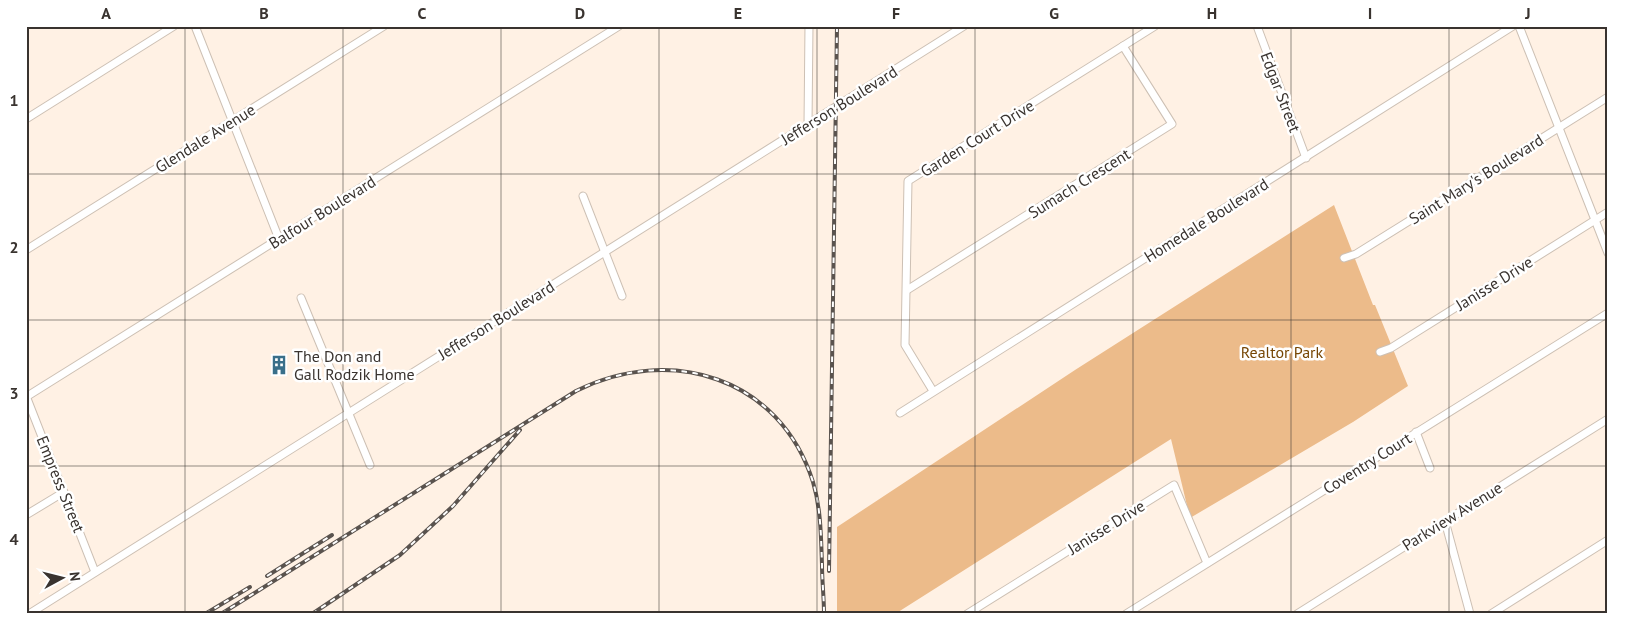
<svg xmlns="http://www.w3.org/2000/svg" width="1634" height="640" viewBox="0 0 1634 640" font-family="'PT Sans',sans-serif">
  <rect width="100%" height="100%" fill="#fff1e4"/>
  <path fill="#ecbb8a" d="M1334,205L1373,305H1375L1408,386L1353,422L1190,518L1171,439L895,614H837V527L1075,370Z"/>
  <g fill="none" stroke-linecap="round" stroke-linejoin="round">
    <defs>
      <g id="minor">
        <path d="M195,26L279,239"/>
        <path d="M1257,26L1306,158"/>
        <path d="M1519,26L1608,253"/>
        <path d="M26,119L174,26"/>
        <path d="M808,124L809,26"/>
        <path d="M583,196L622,296"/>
        <path d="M26,250L384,26"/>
        <path d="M1344,258L1356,254L1608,97"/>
        <path d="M907,290L1172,124L1123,46"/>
        <path d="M301,298L370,465"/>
        <path d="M1380,352L1391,348L1608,212"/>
        <path d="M933,391L905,345L908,181L1155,26"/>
        <path d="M26,396L95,572"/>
        <path d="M26,397L619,26"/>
        <path d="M900,413L1513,26"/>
        <path d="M1416,432L1430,468"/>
        <path d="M26,515L64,492"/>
        <path d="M1445,521L1470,614"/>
        <path d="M29,614L964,26"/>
        <path d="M967,614L1174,485L1207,563"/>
        <path d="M1126,614L1608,313"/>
        <path d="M1297,614L1608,419"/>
        <path d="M1491,614L1608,540"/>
      </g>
    </defs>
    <use href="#minor" stroke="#cdc0b4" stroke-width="9"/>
    <use href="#minor" stroke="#fff" stroke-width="7"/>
    <defs>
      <g id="rail">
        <path d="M829,571L837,26"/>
        <path d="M267,576L332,535"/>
        <path d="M205,614L250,587"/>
        <path d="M221,614L576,391C670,344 780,377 813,482C821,509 821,537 822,565C822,581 824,597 824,614"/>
        <path d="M312,614L400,555L453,506L520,430"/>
      </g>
    </defs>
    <use href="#rail" stroke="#5a534e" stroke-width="4"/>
    <use href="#rail" stroke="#fff" stroke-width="2" stroke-dasharray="5.5" stroke-linecap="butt"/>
  </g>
  <path fill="none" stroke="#39332f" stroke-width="1" stroke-opacity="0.55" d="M185,26V614M343,26V614M501,26V614M659,26V614M817,26V614M975,26V614M1133,26V614M1291,26V614M1449,26V614M26,174H1608M26,320H1608M26,466H1608"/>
  <defs>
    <symbol id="building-bare" viewBox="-9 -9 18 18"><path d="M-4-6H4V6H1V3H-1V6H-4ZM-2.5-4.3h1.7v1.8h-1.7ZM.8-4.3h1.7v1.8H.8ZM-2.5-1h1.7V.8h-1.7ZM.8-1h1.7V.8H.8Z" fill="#396f8a" stroke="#fff" stroke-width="2.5" paint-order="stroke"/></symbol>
  </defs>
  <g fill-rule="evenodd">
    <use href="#building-bare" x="265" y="351" width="28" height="28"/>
  </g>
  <g text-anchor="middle" stroke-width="5" stroke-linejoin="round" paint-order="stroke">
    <g font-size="16" fill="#39332f" stroke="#fff">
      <text transform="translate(1281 92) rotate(69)" y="6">Edgar Street</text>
      <text transform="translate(839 105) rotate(-32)" y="6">Jefferson Boulevard</text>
      <text transform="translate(205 138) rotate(-32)" y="6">Glendale Avenue</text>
      <text transform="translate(977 138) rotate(-32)" y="6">Garden Court Drive</text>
      <text transform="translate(1476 179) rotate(-32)" y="6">Saint Mary's Boulevard</text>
      <text transform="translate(1079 183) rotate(-32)" y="6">Sumach Crescent</text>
      <text transform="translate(322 212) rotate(-32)" y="6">Balfour Boulevard</text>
      <text transform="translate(1206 220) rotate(-32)" y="6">Homedale Boulevard</text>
      <text transform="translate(1494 283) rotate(-32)" y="6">Janisse Drive</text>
      <text transform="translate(496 320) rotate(-32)" y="6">Jefferson Boulevard</text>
      <text transform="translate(1367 463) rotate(-32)" y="6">Coventry Court</text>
      <text transform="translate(61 484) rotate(68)" y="6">Empress Street</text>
      <text transform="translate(1452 516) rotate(-32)" y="6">Parkview Avenue</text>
      <text transform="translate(1106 527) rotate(-32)" y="6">Janisse Drive</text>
    </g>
    <g font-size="16" fill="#764604" stroke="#fff">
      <text x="1282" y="358">Realtor Park</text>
    </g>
    <g font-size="16" fill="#39332f" stroke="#fff" text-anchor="start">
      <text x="294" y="362">The Don and<tspan x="294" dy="18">Gall Rodzik Home</tspan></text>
    </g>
  </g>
  <rect width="1634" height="640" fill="none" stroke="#ffffff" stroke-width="55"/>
  <g transform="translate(62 578) rotate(83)" stroke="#ffffff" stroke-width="4" paint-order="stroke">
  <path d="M0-4L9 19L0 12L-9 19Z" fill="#39332f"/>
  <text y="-8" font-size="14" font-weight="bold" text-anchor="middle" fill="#39332f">N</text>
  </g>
  <rect x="28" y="28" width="1578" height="584" fill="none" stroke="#39332f" stroke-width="2"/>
  <g font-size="16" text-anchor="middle" font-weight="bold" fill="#39332f">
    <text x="106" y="19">A</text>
    <text x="264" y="19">B</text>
    <text x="422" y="19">C</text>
    <text x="580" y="19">D</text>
    <text x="738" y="19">E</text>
    <text x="896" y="19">F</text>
    <text x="1054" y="19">G</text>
    <text x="1212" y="19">H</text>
    <text x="1370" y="19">I</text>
    <text x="1528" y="19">J</text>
    <text x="14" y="106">1</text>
    <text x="14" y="253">2</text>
    <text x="14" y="399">3</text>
    <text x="14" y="545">4</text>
  </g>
</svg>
